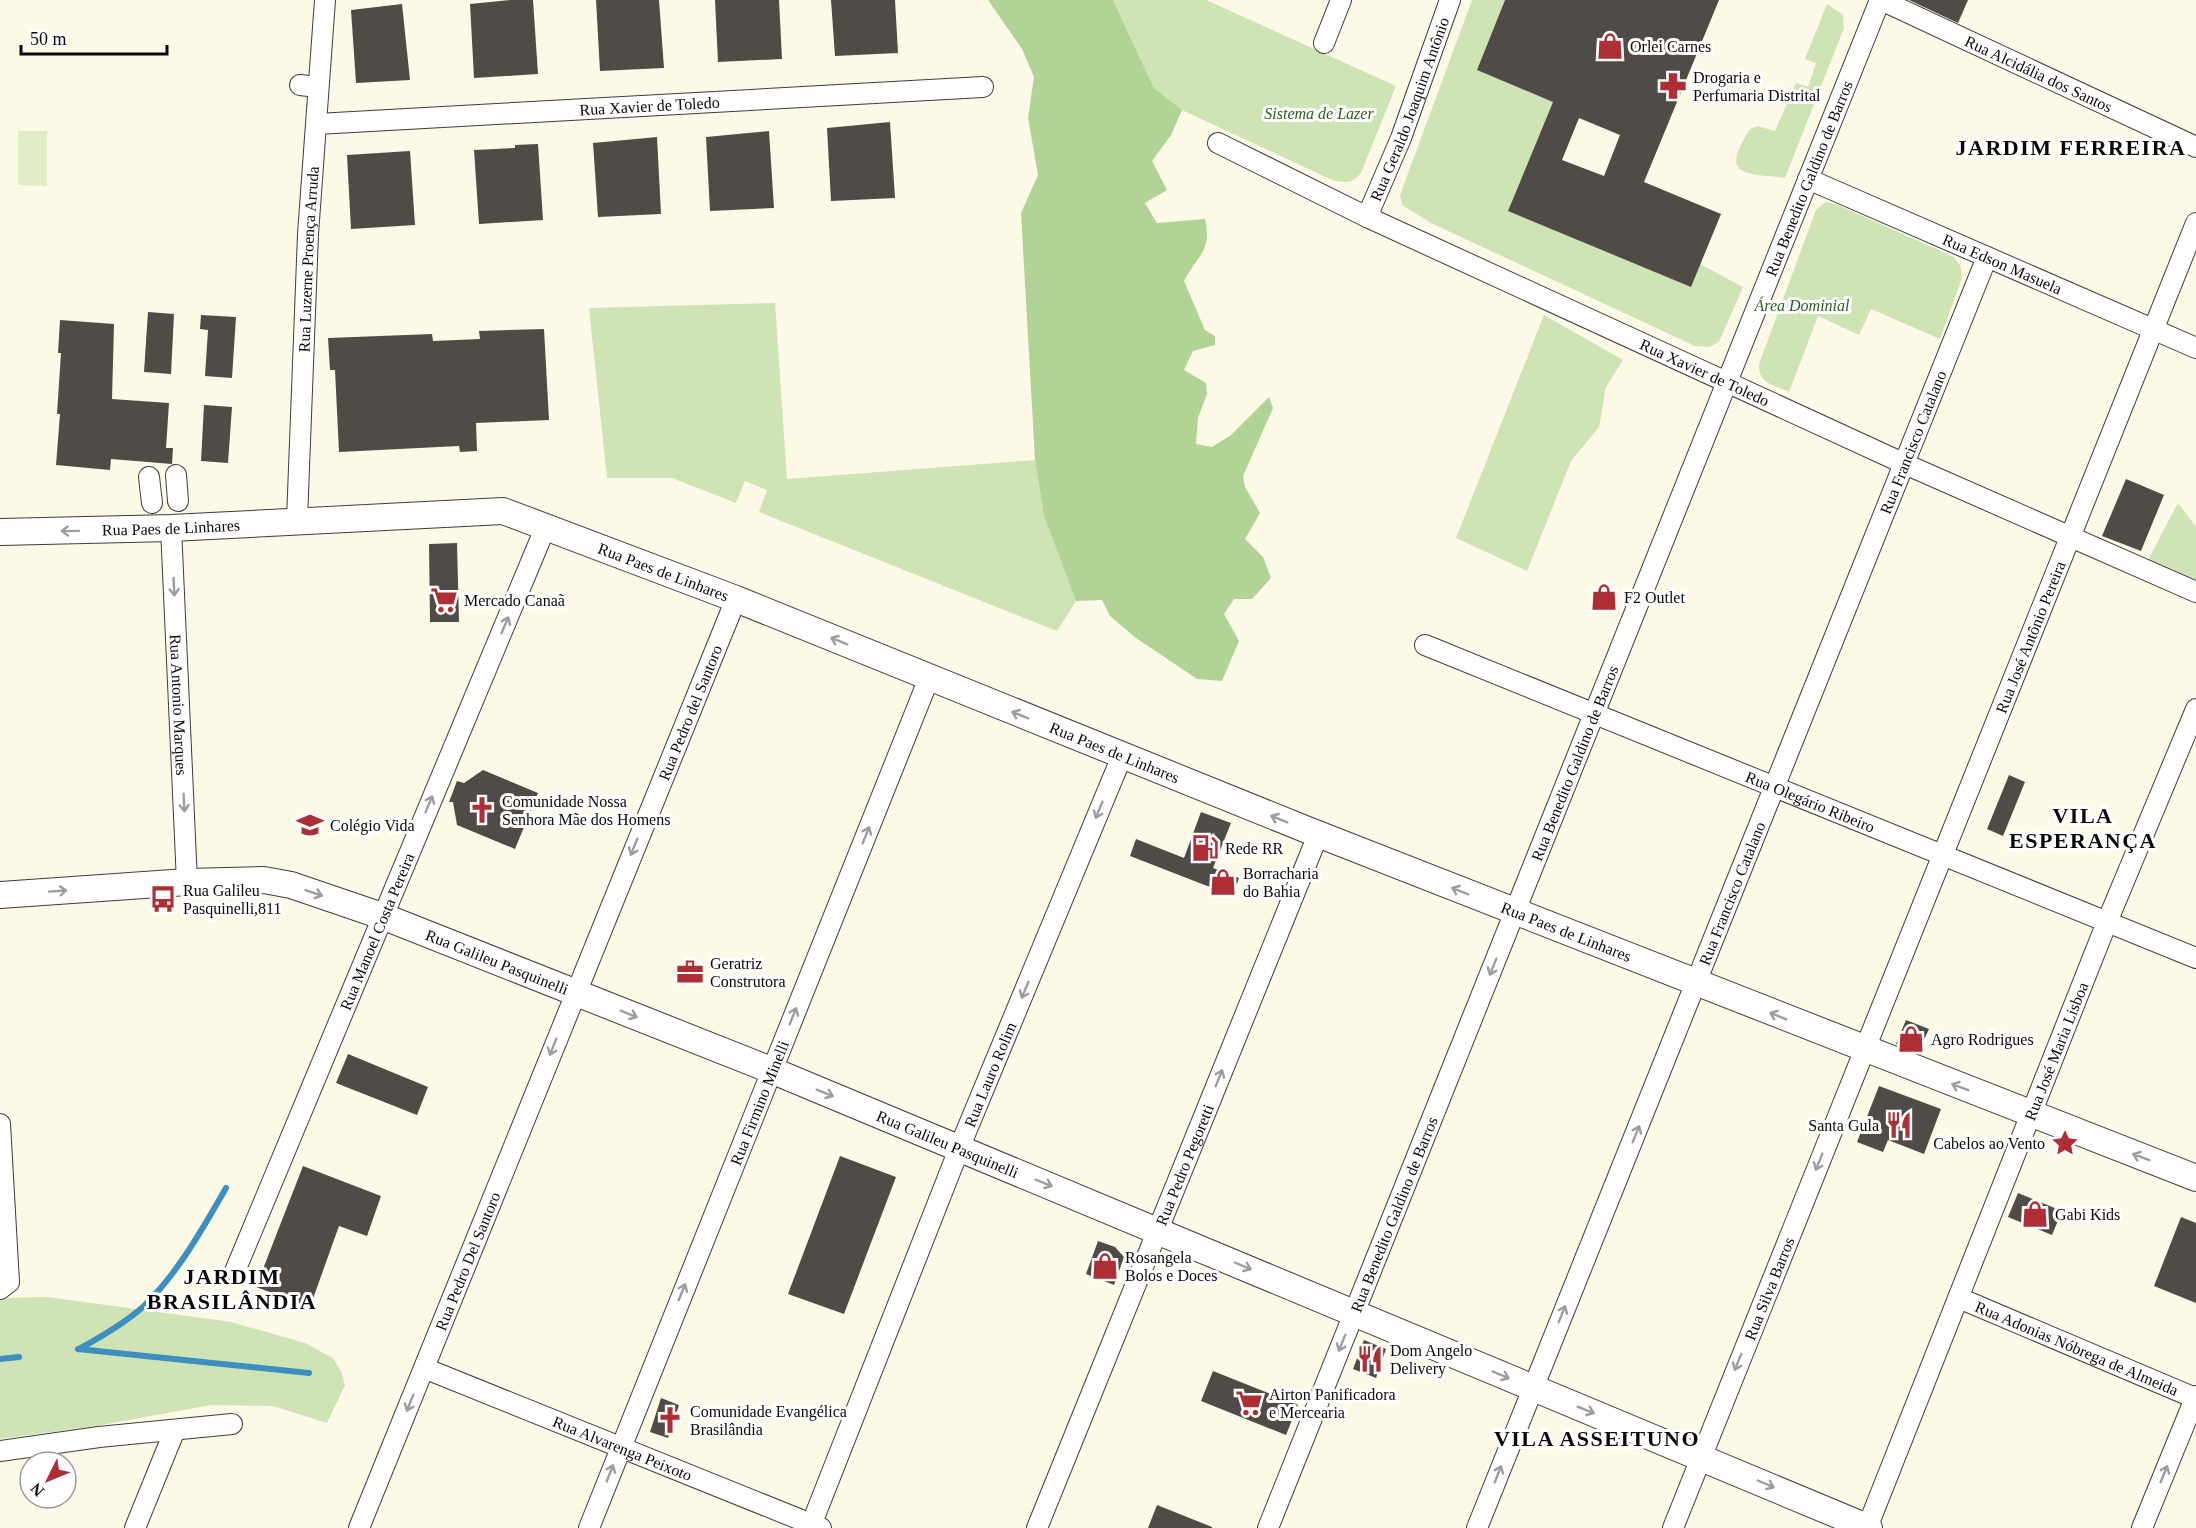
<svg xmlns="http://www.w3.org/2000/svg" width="2196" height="1528" viewBox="0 0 2196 1528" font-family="'Times New Roman',serif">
  <rect width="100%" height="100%" fill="#fdf9e7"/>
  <g fill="#cee4b5">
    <path d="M1113,0H1206L1396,86L1361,173C1352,184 1345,183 1332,180L1182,110L1154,88Z"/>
    <path d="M1472,0H1505L1477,70L1553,102L1508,211L1700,264L1743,287L1719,342L1709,347L1695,346L1431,223L1402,205L1400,195Z"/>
    <path d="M1827,4L1843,15L1844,28L1785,178C1742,173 1720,176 1750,129L1758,126L1775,131L1796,83L1808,87L1816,63L1805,59Z"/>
    <path d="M1825,202L1838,205L1954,257L1961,267L1962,278L1940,339L1871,309L1859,335L1818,316L1789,392C1773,385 1758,383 1759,364L1816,210Z"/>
    <path d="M775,303L787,479L1035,460L1044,516L1076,601L1057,631L759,512L767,490L745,481L736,503L672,478H607L589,308Z"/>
    <path d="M1544,315L1623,360L1606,387L1599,427L1571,461L1527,571L1456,538Z"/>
    <path d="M2178,503L2196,527V582L2148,560Z"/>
    <path d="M48,1297L231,1322L305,1343L333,1358L341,1371L345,1385L327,1423L273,1406L211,1405L96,1426L0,1439V1298Z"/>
  </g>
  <path fill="#b2d396" d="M988,0H1113L1154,88L1182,110L1171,135L1152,161L1167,190L1145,203L1157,223L1205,219C1212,252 1198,254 1184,281L1205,330L1215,336V345L1193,351L1184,370L1206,383L1207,394L1198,418L1196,444L1212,447L1231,435L1269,397L1273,408L1243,476L1245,487L1260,513L1245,539L1263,557L1271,578L1252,599H1234L1224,614L1239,641L1222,681L1197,679L1136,638L1110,616L1102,600L1076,601L1044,516L1035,460L1021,213L1038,175L1028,118L1034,77L1022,49Z"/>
  <path fill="#dfecc6" d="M18,131H47V186L18,185Z"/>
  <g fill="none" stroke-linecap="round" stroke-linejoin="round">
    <g stroke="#3d8ec1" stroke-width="6">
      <path d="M78,1349L309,1373"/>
      <path d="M79,1349C101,1337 125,1323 144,1306C178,1273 203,1228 226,1188"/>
      <path d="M0,1359L19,1357"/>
    </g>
  </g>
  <g fill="#514b47" fill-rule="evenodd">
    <path d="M510,0H533L538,74L474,78L470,4Z"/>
    <path d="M596,0H659L664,68L600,71Z"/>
    <path d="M715,0H779L782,59L718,62Z"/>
    <path d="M831,0H895L898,53L835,56Z"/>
    <path d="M1505,0H1719L1644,182L1721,214L1691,287L1508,211L1553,102L1477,70ZM1579,118L1620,135L1604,176L1562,160Z"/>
    <path d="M1909,0H1968L1958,23Z"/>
    <path d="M402,4L410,80L356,83L351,10Z"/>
    <path d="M890,122L895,198L831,201L827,128Z"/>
    <path d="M769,131L774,208L710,211L706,137Z"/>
    <path d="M657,137L661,214L598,217L593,143Z"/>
    <path d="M538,144L543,220L479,224L474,150L515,148V145Z"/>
    <path d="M410,151L415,225L351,229L347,155Z"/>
    <path d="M148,312L174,314L171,374L144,372Z"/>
    <path d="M201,315L236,317L232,378L205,376L208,330L200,329Z"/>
    <path d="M60,320L114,324L112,399L169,403L166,448H173L172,464L111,459L110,470L56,465L60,414H57L61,353H58Z"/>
    <path d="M544,329L549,420L476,423L477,451L460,452L459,446L339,452L335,370H330L328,338L432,334L433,341L480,339L479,331Z"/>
    <path d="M204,405L232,407L228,463L201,461Z"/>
    <path d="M2126,479L2164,495L2141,551L2102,536Z"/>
    <path d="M457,543L459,622H430L429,544Z"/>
    <path d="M483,770L538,793L515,849L457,825L453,802H449L457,781L464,783Z"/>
    <path d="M2009,775L2025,782L2003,836L1987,829Z"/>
    <path d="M1201,812L1231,823L1213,868L1239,878L1233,896L1130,856L1136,839L1184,858Z"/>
    <path d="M1906,1020L1929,1029L1918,1053L1896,1044Z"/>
    <path d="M348,1054L428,1087L417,1115L336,1083Z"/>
    <path d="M1879,1086L1941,1109L1924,1154L1888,1140L1883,1152L1857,1142Z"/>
    <path d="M840,1156L896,1177L844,1314L788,1294Z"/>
    <path d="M303,1166L381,1196L367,1236L339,1226L310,1307L256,1287Z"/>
    <path d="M2018,1193L2062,1211L2052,1235L2008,1217Z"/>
    <path d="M2181,1217L2196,1223V1303L2154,1286Z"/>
    <path d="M1098,1241L1115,1247L1124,1257L1114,1285L1086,1274Z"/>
    <path d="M1364,1340L1386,1349L1376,1378L1353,1369Z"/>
    <path d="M1213,1371L1298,1405L1286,1435L1201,1401Z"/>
    <path d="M661,1398L679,1405L668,1438L650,1432Z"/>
    <path d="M1157,1505L1212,1527V1528H1148Z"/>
  </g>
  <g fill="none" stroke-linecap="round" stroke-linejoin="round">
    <defs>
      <g id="minor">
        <path id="s1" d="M1881,0L2196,147"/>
        <path d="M1324,43L1341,0"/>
        <path d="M300,85L318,87"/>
        <path id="s2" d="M317,124L983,87"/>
        <path id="s3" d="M1218,143L1367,217L1905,464L2196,592"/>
        <path id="s4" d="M1808,179L2196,348"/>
        <path id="s5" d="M1367,217L1401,138L1450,0"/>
        <path d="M176,475L178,501"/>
        <path d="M149,477L152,503"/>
        <path id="s6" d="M297,520L308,234L325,0"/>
        <path id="s7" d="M171,528L187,882"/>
        <path id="s8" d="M1425,645L2196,958"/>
        <path d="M0,1124L9,1282L0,1289"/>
        <path id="s9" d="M235,1271L546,526"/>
        <path id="s10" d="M1959,1298L2195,1398"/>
        <path id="s11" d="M424,1368L821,1528"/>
        <path d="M0,1451L99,1437L232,1424"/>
        <path d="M135,1528L174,1432"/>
        <path id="s12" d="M359,1528L736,599"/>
        <path id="s13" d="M589,1528L929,678"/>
        <path id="s14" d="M810,1528L963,1139L1122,756"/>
        <path id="s15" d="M1037,1528L1318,835"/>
        <path id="s16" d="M1268,1528L1880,0"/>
        <path id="s17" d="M1477,1528L1987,257"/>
        <path id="s18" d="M1673,1528L2196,223"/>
        <path id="s19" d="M1867,1528L2107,922L2196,709"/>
        <path d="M2142,1528L2196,1396"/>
      </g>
      <g id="tertiary">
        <path id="s20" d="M0,532L171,528L503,511L736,599L1305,829L2196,1178"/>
        <path id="s21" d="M0,895L187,882L264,880L291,885L382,916L771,1070L1869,1528"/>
      </g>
    </defs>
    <use href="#minor" stroke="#3c3c3c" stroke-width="22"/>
    <use href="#tertiary" stroke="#3c3c3c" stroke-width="28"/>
    <use href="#minor" stroke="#fff" stroke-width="20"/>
    <use href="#tertiary" stroke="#fff" stroke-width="26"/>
  </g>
  <defs><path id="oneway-shaft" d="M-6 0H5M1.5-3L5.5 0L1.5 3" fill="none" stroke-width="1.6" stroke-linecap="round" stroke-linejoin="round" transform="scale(1.5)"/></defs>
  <g stroke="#9d9d9d">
    <use href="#oneway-shaft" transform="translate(70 531) rotate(179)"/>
    <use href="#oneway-shaft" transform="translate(174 587) rotate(87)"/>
    <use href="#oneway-shaft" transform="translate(505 625) rotate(-67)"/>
    <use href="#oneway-shaft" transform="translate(839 641) rotate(-158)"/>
    <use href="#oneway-shaft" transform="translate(1020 715) rotate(-158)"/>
    <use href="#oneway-shaft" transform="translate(184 803) rotate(87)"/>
    <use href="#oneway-shaft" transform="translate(429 804) rotate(-67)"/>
    <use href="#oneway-shaft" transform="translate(1099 810) rotate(113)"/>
    <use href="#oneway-shaft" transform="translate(1279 819) rotate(-158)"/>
    <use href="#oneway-shaft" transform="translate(866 835) rotate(-68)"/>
    <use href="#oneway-shaft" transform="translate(634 847) rotate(112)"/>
    <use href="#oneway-shaft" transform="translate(58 891) rotate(-4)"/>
    <use href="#oneway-shaft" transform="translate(1460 891) rotate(-158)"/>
    <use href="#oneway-shaft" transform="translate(314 893) rotate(19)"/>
    <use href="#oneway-shaft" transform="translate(1493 967) rotate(112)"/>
    <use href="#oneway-shaft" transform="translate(1025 990) rotate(113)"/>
    <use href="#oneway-shaft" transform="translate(629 1014) rotate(22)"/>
    <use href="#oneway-shaft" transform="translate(793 1016) rotate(-68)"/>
    <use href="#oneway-shaft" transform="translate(1778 1016) rotate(-158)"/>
    <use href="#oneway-shaft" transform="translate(553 1047) rotate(112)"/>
    <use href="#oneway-shaft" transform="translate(1219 1078) rotate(-68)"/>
    <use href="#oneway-shaft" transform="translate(1960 1087) rotate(-159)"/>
    <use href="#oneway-shaft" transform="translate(825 1093) rotate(22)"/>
    <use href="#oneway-shaft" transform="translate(1636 1134) rotate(-68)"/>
    <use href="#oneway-shaft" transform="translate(2141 1157) rotate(-159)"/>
    <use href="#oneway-shaft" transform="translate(1819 1162) rotate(112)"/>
    <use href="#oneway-shaft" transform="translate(1044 1183) rotate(22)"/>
    <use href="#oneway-shaft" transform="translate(1243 1266) rotate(23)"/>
    <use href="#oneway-shaft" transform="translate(682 1292) rotate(-68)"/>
    <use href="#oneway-shaft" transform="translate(1562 1314) rotate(-68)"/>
    <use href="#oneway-shaft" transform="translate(1342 1343) rotate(112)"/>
    <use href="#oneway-shaft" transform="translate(1738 1362) rotate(112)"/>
    <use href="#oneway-shaft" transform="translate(1501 1375) rotate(23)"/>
    <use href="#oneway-shaft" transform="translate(410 1403) rotate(112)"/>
    <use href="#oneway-shaft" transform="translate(1586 1410) rotate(22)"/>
    <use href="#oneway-shaft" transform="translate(610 1473) rotate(-69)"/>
    <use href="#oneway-shaft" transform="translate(1498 1474) rotate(-69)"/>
    <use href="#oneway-shaft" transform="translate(2164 1474) rotate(-68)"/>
    <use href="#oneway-shaft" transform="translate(1766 1484) rotate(23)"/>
  </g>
  <defs>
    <symbol id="shop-bare" viewBox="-9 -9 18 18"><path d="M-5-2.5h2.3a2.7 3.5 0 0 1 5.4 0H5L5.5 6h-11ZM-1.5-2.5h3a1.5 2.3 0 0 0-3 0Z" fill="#ad2e35" stroke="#fff" stroke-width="2.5" paint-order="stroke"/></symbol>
    <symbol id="pharmacy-bare" viewBox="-9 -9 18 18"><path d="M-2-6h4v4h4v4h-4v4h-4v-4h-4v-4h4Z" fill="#ad2e35" stroke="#fff" stroke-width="2.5" paint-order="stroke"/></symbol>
    <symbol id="supermarket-bare" viewBox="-9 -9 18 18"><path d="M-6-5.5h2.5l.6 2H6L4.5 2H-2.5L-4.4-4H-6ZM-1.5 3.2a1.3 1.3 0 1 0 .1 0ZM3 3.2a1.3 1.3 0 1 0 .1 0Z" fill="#ad2e35" stroke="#fff" stroke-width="2.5" paint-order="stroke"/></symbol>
    <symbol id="church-bare" viewBox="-9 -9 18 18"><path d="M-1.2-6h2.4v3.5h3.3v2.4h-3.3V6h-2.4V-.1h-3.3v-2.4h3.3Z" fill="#ad2e35" stroke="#fff" stroke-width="2.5" paint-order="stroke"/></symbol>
    <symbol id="school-bare" viewBox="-9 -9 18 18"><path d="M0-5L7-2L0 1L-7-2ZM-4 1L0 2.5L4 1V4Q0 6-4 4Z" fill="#ad2e35" stroke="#fff" stroke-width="2.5" paint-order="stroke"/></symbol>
    <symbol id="fuel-bare" viewBox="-9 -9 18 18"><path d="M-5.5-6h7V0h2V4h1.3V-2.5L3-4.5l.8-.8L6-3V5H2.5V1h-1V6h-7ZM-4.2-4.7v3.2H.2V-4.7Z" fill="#ad2e35" stroke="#fff" stroke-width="2.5" paint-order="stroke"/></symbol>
    <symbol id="bus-bare" viewBox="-9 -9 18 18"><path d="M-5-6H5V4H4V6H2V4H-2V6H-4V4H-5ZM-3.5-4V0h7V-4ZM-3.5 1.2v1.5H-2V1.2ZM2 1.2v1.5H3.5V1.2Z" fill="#ad2e35" stroke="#fff" stroke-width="2.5" paint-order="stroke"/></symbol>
    <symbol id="office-bare" viewBox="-9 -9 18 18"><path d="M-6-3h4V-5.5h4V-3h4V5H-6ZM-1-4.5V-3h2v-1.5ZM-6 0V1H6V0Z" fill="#ad2e35" stroke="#fff" stroke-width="2.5" paint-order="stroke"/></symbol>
    <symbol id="restaurant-bare" viewBox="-9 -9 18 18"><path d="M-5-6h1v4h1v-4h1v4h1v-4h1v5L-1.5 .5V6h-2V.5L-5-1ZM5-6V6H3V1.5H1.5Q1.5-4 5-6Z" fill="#ad2e35" stroke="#fff" stroke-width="2.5" paint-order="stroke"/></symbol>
    <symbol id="sight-bare" viewBox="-9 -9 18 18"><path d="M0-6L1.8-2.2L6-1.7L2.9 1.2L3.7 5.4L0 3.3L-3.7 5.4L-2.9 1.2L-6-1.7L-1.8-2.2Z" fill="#ad2e35" stroke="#fff" stroke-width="2.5" paint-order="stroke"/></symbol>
  </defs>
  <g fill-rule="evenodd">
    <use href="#shop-bare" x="1591" y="27" width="38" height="38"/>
    <use href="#pharmacy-bare" x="1654" y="67" width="38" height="38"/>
    <use href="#shop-bare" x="1585" y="578" width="38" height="38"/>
    <use href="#supermarket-bare" x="425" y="581" width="38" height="38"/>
    <use href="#church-bare" x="463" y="791" width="38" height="38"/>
    <use href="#school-bare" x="291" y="806" width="38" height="38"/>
    <use href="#fuel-bare" x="1186" y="829" width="38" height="38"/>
    <use href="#shop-bare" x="1204" y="863" width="38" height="38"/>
    <use href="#bus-bare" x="144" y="880" width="38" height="38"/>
    <use href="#office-bare" x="671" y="953" width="38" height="38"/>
    <use href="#shop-bare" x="1892" y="1020" width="38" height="38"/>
    <use href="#restaurant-bare" x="1880" y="1106" width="38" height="38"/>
    <use href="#sight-bare" x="2046" y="1124" width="38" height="38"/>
    <use href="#shop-bare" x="2016" y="1195" width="38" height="38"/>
    <use href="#shop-bare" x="1086" y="1247" width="38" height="38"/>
    <use href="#restaurant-bare" x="1351" y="1340" width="38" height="38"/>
    <use href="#supermarket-bare" x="1230" y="1384" width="38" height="38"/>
    <use href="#church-bare" x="651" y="1401" width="38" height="38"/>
  </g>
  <g text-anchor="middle" stroke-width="6" stroke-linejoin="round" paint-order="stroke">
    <g font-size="16" fill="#090909" stroke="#fff" text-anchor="start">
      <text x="1630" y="52">Orlei Carnes</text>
      <text x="1693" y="83">Drogaria e<tspan x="1693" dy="18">Perfumaria Distrital</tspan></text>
      <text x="1624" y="603">F2 Outlet</text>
      <text x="464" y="606">Mercado Canaã</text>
      <text x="502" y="807">Comunidade Nossa<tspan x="502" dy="18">Senhora Mãe dos Homens</tspan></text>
      <text x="330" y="831">Colégio Vida</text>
      <text x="1225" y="854">Rede RR</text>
      <text x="1243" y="879">Borracharia<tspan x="1243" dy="18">do Bahia</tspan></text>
      <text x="183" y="896">Rua Galileu<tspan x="183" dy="18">Pasquinelli,811</tspan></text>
      <text x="710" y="969">Geratriz<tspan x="710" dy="18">Construtora</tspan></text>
      <text x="1931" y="1045">Agro Rodrigues</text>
      <text x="1879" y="1131" text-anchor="end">Santa Gula</text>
      <text x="2045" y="1149" text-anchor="end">Cabelos ao Vento</text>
      <text x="2055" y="1220">Gabi Kids</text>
      <text x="1125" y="1263">Rosangela<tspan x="1125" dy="18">Bolos e Doces</tspan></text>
      <text x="1390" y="1356">Dom Angelo<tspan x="1390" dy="18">Delivery</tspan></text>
      <text x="1269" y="1400">Airton Panificadora<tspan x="1269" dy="18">e Mercearia</tspan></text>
      <text x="690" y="1417">Comunidade Evangélica<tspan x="690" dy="18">Brasilândia</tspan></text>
    </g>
    <g font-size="16" fill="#090909" stroke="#fff">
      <text dy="6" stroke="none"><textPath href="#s1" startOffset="174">Rua Alcidália dos Santos</textPath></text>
      <text dy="6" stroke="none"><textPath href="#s2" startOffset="333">Rua Xavier de Toledo</textPath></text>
      <text dy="6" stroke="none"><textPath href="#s5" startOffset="116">Rua Geraldo Joaquim Antônio</textPath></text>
      <text dy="6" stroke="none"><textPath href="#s16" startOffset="1454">Rua Benedito Galdino de Barros</textPath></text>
      <text dy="6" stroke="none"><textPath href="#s6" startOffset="261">Rua Luzerne Proença Arruda</textPath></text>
      <text dy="6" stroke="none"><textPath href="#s4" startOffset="212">Rua Edson Masuela</textPath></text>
      <text dy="6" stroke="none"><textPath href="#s3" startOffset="538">Rua Xavier de Toledo</textPath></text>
      <text dy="6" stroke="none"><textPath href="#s17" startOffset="1170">Rua Francisco Catalano</textPath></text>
      <text dy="6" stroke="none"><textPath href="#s20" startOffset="171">Rua Paes de Linhares</textPath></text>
      <text dy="6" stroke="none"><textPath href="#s20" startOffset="675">Rua Paes de Linhares</textPath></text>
      <text dy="6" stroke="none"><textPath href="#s18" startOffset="960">Rua José Antônio Pereira</textPath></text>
      <text dy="6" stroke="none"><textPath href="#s7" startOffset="177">Rua Antonio Marques</textPath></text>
      <text dy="6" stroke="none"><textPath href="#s12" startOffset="880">Rua Pedro del Santoro</textPath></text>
      <text dy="6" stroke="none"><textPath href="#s20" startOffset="1161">Rua Paes de Linhares</textPath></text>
      <text dy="6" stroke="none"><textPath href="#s16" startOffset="824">Rua Benedito Galdino de Barros</textPath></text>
      <text dy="6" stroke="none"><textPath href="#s8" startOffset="416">Rua Olegário Ribeiro</textPath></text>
      <text dy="6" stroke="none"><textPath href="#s17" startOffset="684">Rua Francisco Catalano</textPath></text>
      <text dy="6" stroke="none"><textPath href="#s9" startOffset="368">Rua Manoel Costa Pereira</textPath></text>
      <text dy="6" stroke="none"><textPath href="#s20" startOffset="1647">Rua Paes de Linhares</textPath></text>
      <text dy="6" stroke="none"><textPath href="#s21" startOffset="512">Rua Galileu Pasquinelli</textPath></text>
      <text dy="6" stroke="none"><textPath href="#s19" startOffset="513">Rua José Maria Lisboa</textPath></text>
      <text dy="6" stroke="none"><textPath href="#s14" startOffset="488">Rua Lauro Rolim</textPath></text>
      <text dy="6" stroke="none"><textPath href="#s13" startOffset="458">Rua Firmino Minelli</textPath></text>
      <text dy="6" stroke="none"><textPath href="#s21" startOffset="998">Rua Galileu Pasquinelli</textPath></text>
      <text dy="6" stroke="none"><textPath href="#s15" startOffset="392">Rua Pedro Pegoretti</textPath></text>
      <text dy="6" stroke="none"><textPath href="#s16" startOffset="338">Rua Benedito Galdino de Barros</textPath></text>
      <text dy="6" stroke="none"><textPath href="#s12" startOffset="288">Rua Pedro Del Santoro</textPath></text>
      <text dy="6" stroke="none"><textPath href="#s18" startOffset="258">Rua Silva Barros</textPath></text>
      <text dy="6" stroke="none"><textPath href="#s10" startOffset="128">Rua Adonias Nóbrega de Almeida</textPath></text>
      <text dy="6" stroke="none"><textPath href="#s11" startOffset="214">Rua Alvarenga Peixoto</textPath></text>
    </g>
    <g font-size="16" font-style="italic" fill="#2d5b20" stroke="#fff">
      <text x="1319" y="119">Sistema de Lazer</text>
      <text x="1802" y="311">Área Dominial</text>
    </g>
    <g font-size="22" font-weight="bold" letter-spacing="1.5" fill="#090909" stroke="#fff">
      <text x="2071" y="155">JARDIM FERREIRA</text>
      <text x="2083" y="823">VILA<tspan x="2083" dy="25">ESPERANÇA</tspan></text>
      <text x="232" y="1284">JARDIM<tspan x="232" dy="25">BRASILÂNDIA</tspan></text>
      <text x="1597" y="1446">VILA ASSEITUNO</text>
    </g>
  </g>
  <g transform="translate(48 1480) rotate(227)"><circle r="28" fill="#ffffff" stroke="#9d9d9d" stroke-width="1.5"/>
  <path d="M0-4.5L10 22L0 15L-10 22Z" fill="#ad2e35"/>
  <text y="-9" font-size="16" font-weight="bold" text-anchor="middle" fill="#090909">N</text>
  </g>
  <path d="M21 45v9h146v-9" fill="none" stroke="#090909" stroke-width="3"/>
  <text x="30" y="45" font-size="18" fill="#090909" stroke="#ffffff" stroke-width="4.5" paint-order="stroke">50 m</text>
</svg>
